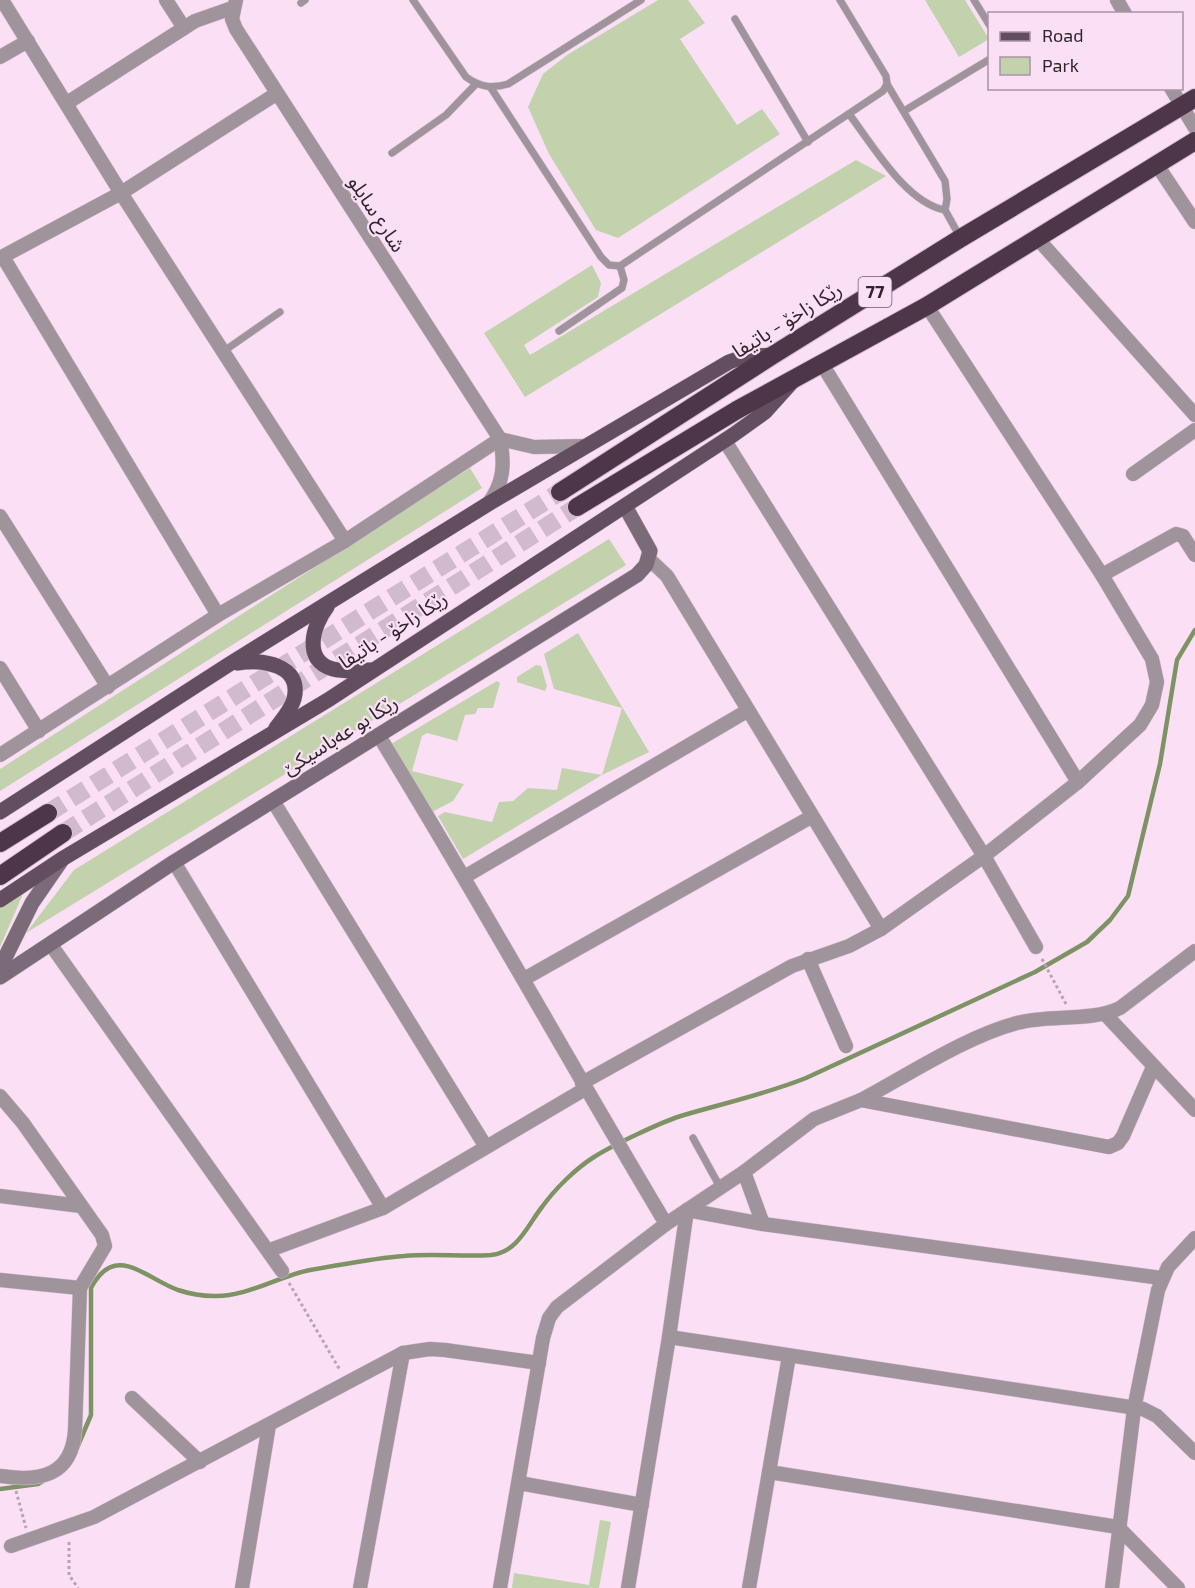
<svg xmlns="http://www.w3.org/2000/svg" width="1195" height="1588" viewBox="0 0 1195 1588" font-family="'Exo 2','Noto Sans Arabic',sans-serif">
  <rect width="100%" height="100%" fill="#fbdff5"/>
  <g fill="#c1d2ad">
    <path d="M658,0H688L705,23L680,39L737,125L762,109L780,134L618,238L596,230L549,154L528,107L543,74L567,55Z"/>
    <path d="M925,0H965L989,39L959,57Z"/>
    <path d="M856,160L886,176L525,397L484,333L592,265L601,283L598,297L524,345L530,355Z"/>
    <path d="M470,468L482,488L0,791V769Z"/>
    <path d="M609,539L626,565L26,933L74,870Z"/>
    <path d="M578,633L649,752L602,775L463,859L438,816L445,812L492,822L499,802L513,801L528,788L557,790L562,768L602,775L622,708L554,689L544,654Z"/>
    <path d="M536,665L541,666L547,686L545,691L517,682V677Z"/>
    <path d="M497,681L500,683L493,708H478L475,714L465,715L457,741L427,733L422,736L412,771L464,784L453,801L432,812L391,744Z"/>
    <path d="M23,894L0,947V908Z"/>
    <path d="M600,1520L611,1522L599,1588H512L514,1573L589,1585Z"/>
  </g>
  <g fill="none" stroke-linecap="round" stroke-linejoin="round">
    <g stroke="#7e9364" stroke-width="4.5">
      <path d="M77,1448L91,1415V1288C115,1242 145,1278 178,1290C190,1294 202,1296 214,1296C247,1297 279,1276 310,1270C341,1265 373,1258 404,1256C433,1253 462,1257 491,1255C518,1252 527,1226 542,1207C555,1189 575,1169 594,1157C613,1145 663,1121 684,1115C725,1103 766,1094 806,1078L1035,972L1087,942L1110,920L1128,896L1160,764L1177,660L1195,630"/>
      <path d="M0,1489L38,1484L43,1481"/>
    </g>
    <g stroke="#d2bacd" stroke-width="18" stroke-dasharray="18 9" stroke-linecap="butt">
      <path d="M48,813L560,492"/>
      <path d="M63,833L577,507"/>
    </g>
    <defs>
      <g id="lane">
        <path d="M413,0L466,77C480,87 492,89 508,84L641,0"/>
        <path d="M974,0L990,26"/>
        <path d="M301,3L305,0"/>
        <path d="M735,19L808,142"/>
        <path d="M887,84L945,181L947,199L945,210L960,237"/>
        <path d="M491,88L601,257L609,265L620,266L883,91L887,84L886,76L840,0"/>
        <path d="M904,111L990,59"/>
        <path d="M849,114C872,144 906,203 945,210"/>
        <path d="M392,153L446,115L476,84"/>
        <path d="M559,331L622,288L624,280L620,266"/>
        <path d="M224,351L280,312"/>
        <path d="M693,1138L720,1187"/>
      </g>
      <g id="street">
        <path d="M2,0L121,193L276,94"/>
        <path d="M166,0L184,28"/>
        <path d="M236,0L232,19L236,29L500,439C505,464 504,483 488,504"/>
        <path d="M1117,0L1125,14"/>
        <path d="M0,57L28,41"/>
        <path d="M1171,88L1195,128"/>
        <path d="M67,103L195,21L232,8"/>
        <path d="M1157,165L1195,222"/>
        <path d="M1037,238L1195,415"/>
        <path d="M3,257L218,615"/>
        <path d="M0,258L121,193L345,541"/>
        <path d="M822,364L1078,782"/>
        <path d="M500,439L534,447L585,446"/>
        <path d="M725,441L984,856L1036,947"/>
        <path d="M1133,474L1195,430"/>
        <path d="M0,516L108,687"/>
        <path d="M649,559L667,576L881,929"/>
        <path d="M1102,575L1176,534L1183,536L1195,555"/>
        <path d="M0,668L39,731"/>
        <path d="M379,736C478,897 569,1062 666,1224"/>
        <path d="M0,755L218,615L345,541L500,439"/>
        <path d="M273,801L486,1147"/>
        <path d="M174,862L383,1208"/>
        <path d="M466,876L747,711"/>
        <path d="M51,945L282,1271"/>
        <path d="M808,959L846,1046"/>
        <path d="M524,979L811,817"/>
        <path d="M1106,1015L1195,1110"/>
        <path d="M582,1083L792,966L849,946L881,929L984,856L1078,782L1140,725L1152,705L1157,682L1152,659L1102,575L927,306"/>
        <path d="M0,1096L23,1123L102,1235L105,1246L80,1288L75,1430C72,1476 40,1482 0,1476"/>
        <path d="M861,1100C908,1075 967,1036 1017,1023C1051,1014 1090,1022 1120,1008L1195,951"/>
        <path d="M744,1172L763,1224"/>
        <path d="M0,1196L81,1206"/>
        <path d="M687,1210L763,1224L1161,1278"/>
        <path d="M270,1250L383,1208L585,1089"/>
        <path d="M0,1280L80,1288"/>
        <path d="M669,1337L1143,1409L1157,1416L1195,1453"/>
        <path d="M132,1398L200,1462"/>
        <path d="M769,1472L1118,1527L1178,1588"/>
        <path d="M519,1483L642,1505"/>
        <path d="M11,1546L94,1517L403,1353L430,1349L445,1350L539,1363"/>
        <path d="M242,1588L269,1425"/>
        <path d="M360,1588L403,1353"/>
        <path d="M500,1588L543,1338L549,1318L557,1307L666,1224L744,1172L814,1119L861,1100L1109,1147L1118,1143L1123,1136L1153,1067"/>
        <path d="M628,1588L669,1337L687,1210"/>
        <path d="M749,1588L789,1356"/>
        <path d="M1112,1588L1134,1409L1158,1290L1168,1267L1195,1238"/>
      </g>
      <g id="secondary">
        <path d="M0,968L32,903L61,861"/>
        <path d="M0,977L174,862L637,575L646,565L650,551L625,506"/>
      </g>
      <g id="primary">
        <path d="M327,607C313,625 302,661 333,669C346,672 359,671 371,670"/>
        <path d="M237,663C261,659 303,664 294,699C291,710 282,720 276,728"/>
        <path d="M0,812L228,665L488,504L729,362L743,357L773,355"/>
        <path d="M0,900L62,859L328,700L733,435L765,412L792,382"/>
      </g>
      <g id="highway">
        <path d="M560,492L773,355L961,238L1195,98"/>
        <path d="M577,507L737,410L927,306L1195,141"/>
        <path d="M0,843L48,813"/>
        <path d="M0,876L63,833"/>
      </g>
    </defs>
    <use href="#lane" stroke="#d6bdd1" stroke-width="8"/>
    <use href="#street" stroke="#d6bdd1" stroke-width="15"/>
    <use href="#secondary" stroke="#d6bdd1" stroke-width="16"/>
    <use href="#primary" stroke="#d6bdd1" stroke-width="16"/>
    <use href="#highway" stroke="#d6bdd1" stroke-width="20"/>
    <g stroke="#b8a2b3" stroke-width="3" stroke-dasharray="3 3" stroke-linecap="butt">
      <path d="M1042,959L1066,1004"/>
      <path d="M289,1283L340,1370"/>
      <path d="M16,1491L26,1528"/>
      <path d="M69,1542V1575L78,1588"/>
    </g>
    <use href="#lane" stroke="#9f939c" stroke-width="7"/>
    <use href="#street" stroke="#9f939c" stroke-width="14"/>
    <use href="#secondary" stroke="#7b6b78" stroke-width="15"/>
    <use href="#primary" stroke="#624e5e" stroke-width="15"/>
    <use href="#highway" stroke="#4c3648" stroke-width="18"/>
  </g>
  <g text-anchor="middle" stroke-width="4.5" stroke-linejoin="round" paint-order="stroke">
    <rect fill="#fbdff5" stroke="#6c5c68" stroke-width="1.5" x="858.5" y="277" width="33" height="30" rx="4.5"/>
    <g font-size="18" font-weight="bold" fill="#2f242c">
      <text x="875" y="298">77</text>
    </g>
    <g font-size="20" fill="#2f242c" stroke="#fbdff5">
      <text transform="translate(377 214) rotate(57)" y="7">شارع سايلو</text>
      <text transform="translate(787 320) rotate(-32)" y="7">رێکا زاخۆ - باتیفا</text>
      <text transform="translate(393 630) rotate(-33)" y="7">رێکا زاخۆ - باتیفا</text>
      <text transform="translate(340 735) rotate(-32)" y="7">رێكا بو عه‌باسيكێ</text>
    </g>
  </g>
  <rect x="988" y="12" width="195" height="78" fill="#fbdff5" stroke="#a994a5" stroke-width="1.5"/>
  <rect x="1000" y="32" width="30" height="9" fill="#624e5e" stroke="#a994a5" stroke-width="1.5"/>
  <text x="1042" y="42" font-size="18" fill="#2f242c">Road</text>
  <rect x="1000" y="57" width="30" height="18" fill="#c1d2ad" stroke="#a994a5" stroke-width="1.5"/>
  <text x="1042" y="72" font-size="18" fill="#2f242c">Park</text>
</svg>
